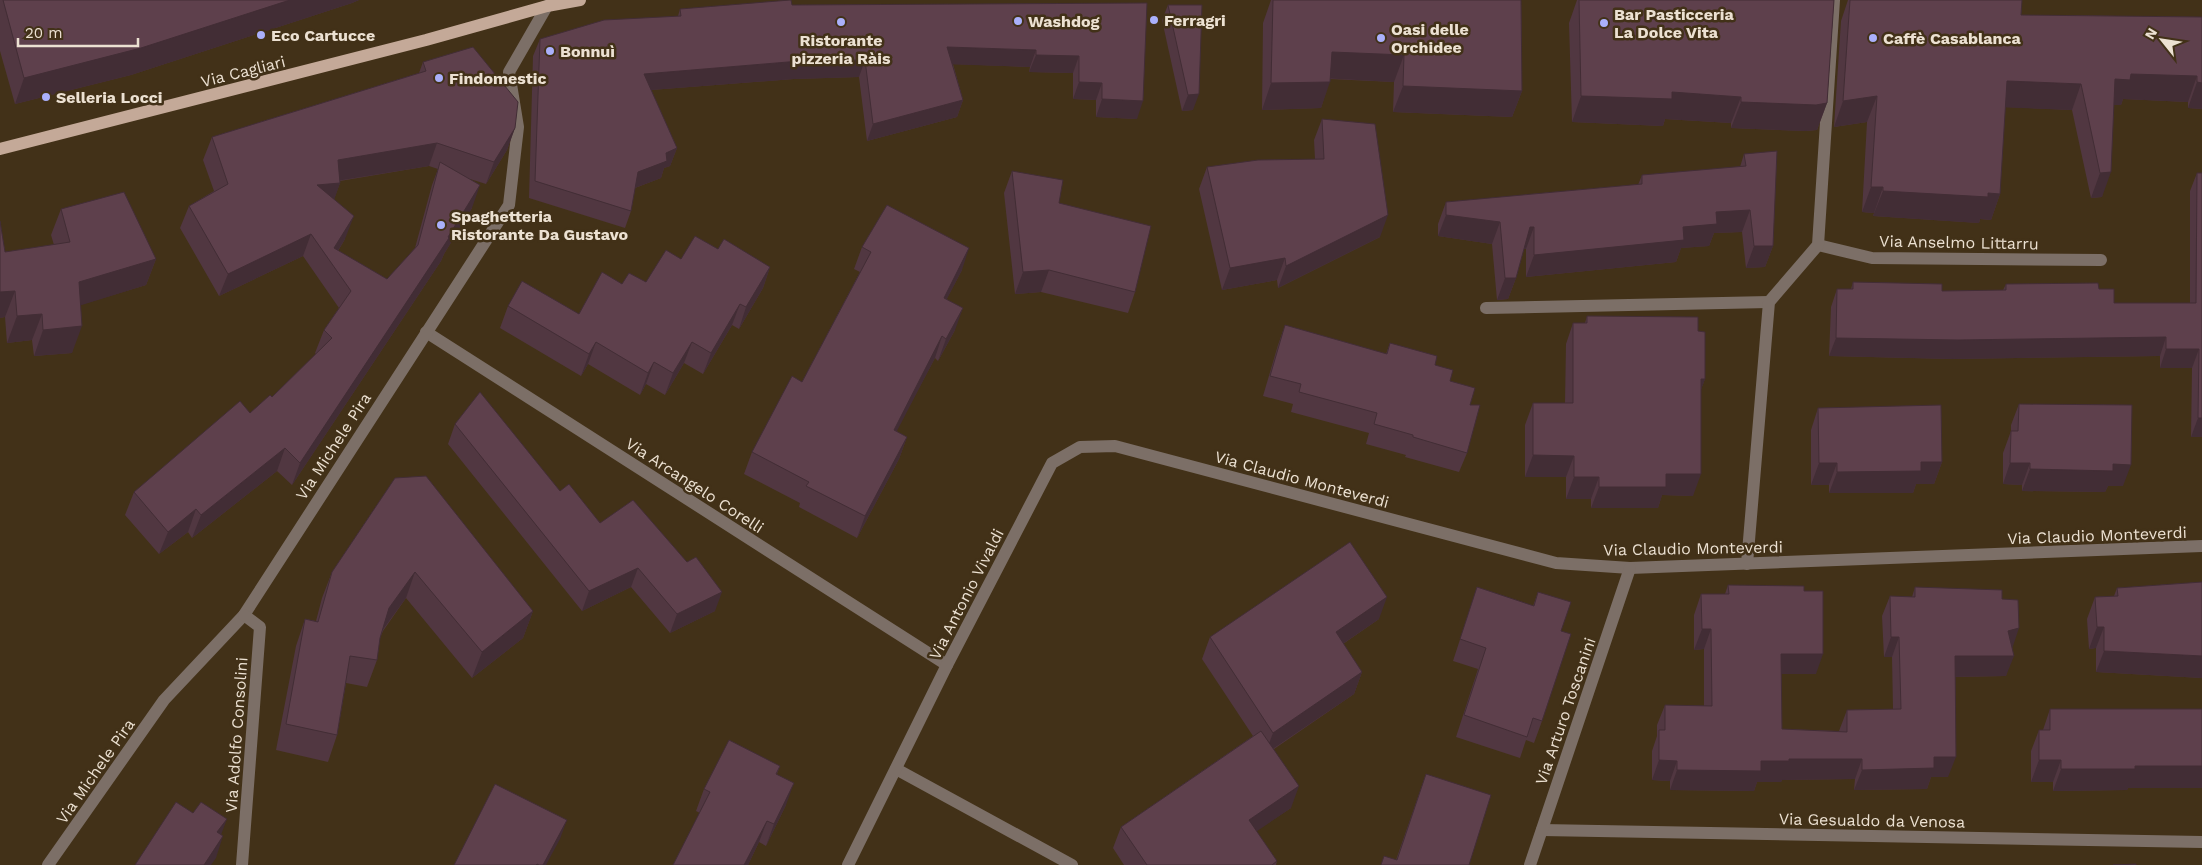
<svg xmlns="http://www.w3.org/2000/svg" width="2202" height="865" viewBox="0 0 2202 865" font-family="'Work Sans',sans-serif">
  <rect width="100%" height="100%" fill="#423118"/>
  <g fill="none" stroke-linecap="round" stroke-linejoin="round">
    <g stroke="#7c6f67" stroke-width="12">
      <path d="M1818,245L1872,258L2101,260"/>
      <path d="M1486,308L1769,302"/>
      <path d="M426,332L947,665"/>
      <path d="M1747,564L1769,302L1818,245L1834,0"/>
      <path d="M896,769L1072,865"/>
      <path d="M1542,830L2202,842"/>
      <path d="M48,865L164,700L244,615L509,205L518,127L509,72L547,6"/>
      <path d="M242,865L260,627L244,615"/>
      <path d="M848,865L947,665L1052,463L1080,447L1115,446L1556,563L1630,568L2202,546"/>
      <path d="M1530,865L1630,568"/>
    </g>
    <path stroke="#c4a998" stroke-width="12" d="M0,149L426,40L547,6L580,0"/>
  </g>
  <g fill="#513741" fill-rule="evenodd">
    <path d="M0,0H359L352,3L131,75L15,104L0,51Z"/>
    <path d="M1271,0H1521L1522,91L1512,117L1393,112L1394,82L1330,79L1321,108L1262,110L1263,23Z"/>
    <path d="M1577,0H1834L1827,103L1817,130L1806,131L1731,128V123L1665,119L1663,126L1572,122L1569,23Z"/>
    <path d="M1848,0H2022L2021,15L2202,17V109L2188,108V102L2123,99L2121,105H2114L2102,197L2091,198L2072,110L2005,107L2000,194L1991,220L1980,219L1979,223L1873,216L1874,213L1862,212L1867,122L1834,127L1841,21Z"/>
    <path d="M1147,3L1137,119L1096,117V100L1073,99V73L1029,72L1030,67L953,64L963,100L957,117L867,141L859,77L794,79L651,90L677,148L670,166L664,168L661,178L635,188L631,211L625,228L529,198L533,56L540,39L678,16L680,9L792,5Z"/>
    <path d="M1168,5L1193,110L1182,111L1162,20Z"/>
    <path d="M423,62L515,128L507,150L486,184L470,179L472,208L444,254L441,261L292,485L277,471L192,538L188,532L159,554L125,515L134,492L250,413L272,397L316,354L315,353L324,330L339,308L303,256L219,296L180,228L189,206L214,191L203,160L212,137L419,73ZM429,166L438,169L432,185L415,248L387,279L338,251L345,239L334,199L340,183V181Z"/>
    <path d="M1322,119L1380,237L1278,288L1277,280L1222,290L1199,189L1207,167L1315,159L1314,140Z"/>
    <path d="M1744,154L1773,246L1765,267L1746,268L1742,232L1714,233L1709,246L1681,248L1676,262L1526,277V249H1524L1516,278L1508,299L1497,300L1492,244L1438,236V224L1446,202L1638,185L1642,175L1740,167Z"/>
    <path d="M1012,171L1059,203L1135,292L1128,313L1041,292L1015,294L1004,193Z"/>
    <path d="M2197,173L2202,437H2191L2192,368H2160V356L1952,359L1829,356L1831,307L1837,289H1851L1853,282L1942,291L2003,290L2006,284L2099,289L2114,303H2190V191Z"/>
    <path d="M61,209L156,259L146,285L80,305L72,353L34,356L32,340L7,343L5,317L0,318V221L5,252L54,245L51,235Z"/>
    <path d="M862,247L962,270L946,300L955,330L938,361L935,358L896,431L907,437L899,459L857,538L799,507L800,503L744,474L752,452L802,382L860,272L854,269Z"/>
    <path d="M718,249L770,267L763,288L739,329L732,325L703,374L684,363L665,395L646,384L640,395L588,364L581,376L500,328L508,306L579,314L622,284L646,282L681,259Z"/>
    <path d="M1587,316L1698,331L1705,379L1701,389L1693,496L1662,495L1658,508H1591V499H1566V477H1525V425L1533,403H1565L1566,344L1573,323H1585Z"/>
    <path d="M1285,325L1386,354L1390,343L1435,365L1450,381L1470,405L1467,453L1459,472L1405,457L1406,455L1366,444L1369,433L1291,412L1293,404L1263,396L1278,345Z"/>
    <path d="M2019,404L2123,486H2108L2105,492L2022,491V485L2003,484V453L2011,431V425Z"/>
    <path d="M1818,408L1942,462L1934,484H1916L1913,493H1829V485H1811V430Z"/>
    <path d="M455,424L560,491L715,611L670,633L631,587L582,611L448,444Z"/>
    <path d="M395,478L533,611L523,638L472,678L406,598L383,631L380,638L377,660L367,687L346,683L337,735L328,762L276,750L296,646L305,619L316,621L322,598L332,572Z"/>
    <path d="M2202,582V678L2096,672V648L2089,649L2087,619L2095,597L2114,596L2117,588Z"/>
    <path d="M1728,585L1804,591L1816,674H1781L1782,729L1839,731L1847,710L1893,709L1892,657H1884L1882,616L1890,596L1912,597L1915,587L2002,599L2012,649L2006,676L1955,677L1948,777H1931L1927,789L1854,790L1855,779L1782,780L1781,782H1757L1754,791L1670,790V781L1652,780V751L1657,736V725L1665,705L1704,706V649L1694,650V615L1701,594H1725Z"/>
    <path d="M1477,587L1533,606L1538,592L1561,631L1542,721L1534,743L1526,740L1520,758L1456,737L1478,669L1453,661Z"/>
    <path d="M1379,619L1343,644L1362,672L1354,694L1274,749L1291,808L1256,831L1277,861L1276,865H1124L1113,848L1121,827L1253,736L1202,659L1210,637Z"/>
    <path d="M2050,709H2202V788H2128L2127,790L2053,791V782H2031V751L2039,730H2043Z"/>
    <path d="M780,766L777,774L786,805L766,846L759,842L748,865H673L700,813L696,811L704,789Z"/>
    <path d="M1426,774L1469,865L1396,860Z"/>
  </g>
  <g fill="#422d35">
    <path d="M290,0H359L352,3L131,75L15,104L24,78Z"/>
    <path d="M947,47L1036,50L1030,67L941,64Z"/>
    <path d="M1332,52L1404,55L1394,82L1322,78Z"/>
    <path d="M1036,55L1079,56L1073,73L1029,72Z"/>
    <path d="M865,60L859,77L794,79L638,91L644,74L800,61Z"/>
    <path d="M2131,74L2197,76L2188,102L2123,99L2121,105H2105L2115,79Z"/>
    <path d="M2007,81L2081,84L2072,110L1997,107Z"/>
    <path d="M1079,82L1102,83L1096,100L1073,99Z"/>
    <path d="M1330,82L1321,108L1262,110L1271,83Z"/>
    <path d="M2197,82L2202,83V109L2188,108Z"/>
    <path d="M1403,86L1522,91L1512,117L1393,112Z"/>
    <path d="M1672,92L1741,97L1731,123L1665,119L1663,126L1572,122L1581,96Z"/>
    <path d="M1199,94L1193,110L1182,111L1188,95Z"/>
    <path d="M1877,96L1867,122L1834,127L1843,101Z"/>
    <path d="M1102,99L1143,101L1137,119L1096,117Z"/>
    <path d="M963,100L957,117L867,141L873,124Z"/>
    <path d="M1741,102L1827,103L1817,130L1806,131L1731,128Z"/>
    <path d="M515,128L507,150L486,184L494,162Z"/>
    <path d="M437,143L429,166L330,182L338,160Z"/>
    <path d="M677,148L670,166L664,168L661,178L632,189L638,172L666,153Z"/>
    <path d="M2111,172L2102,197L2091,198L2100,173Z"/>
    <path d="M340,183L332,206L317,185Z"/>
    <path d="M480,185L472,208L444,254L441,261L292,485L300,463L448,237Z"/>
    <path d="M1871,187H1883L1874,213L1862,212Z"/>
    <path d="M1883,191L1988,193L2000,194L1991,220L1980,219L1979,223L1873,216Z"/>
    <path d="M1750,210L1742,232L1714,233L1709,246L1681,248L1676,262L1526,277L1534,255L1683,227L1716,212Z"/>
    <path d="M1388,215L1380,237L1278,288L1286,266Z"/>
    <path d="M1446,215L1500,222L1492,244L1438,236Z"/>
    <path d="M354,216L345,239L331,262L334,248Z"/>
    <path d="M1530,227H1534L1526,249L1523,248Z"/>
    <path d="M311,234L303,256L219,296L228,274Z"/>
    <path d="M1754,246H1773L1765,267L1746,268Z"/>
    <path d="M969,248L962,270L936,320L944,298Z"/>
    <path d="M1285,258L1277,280L1222,290L1230,268Z"/>
    <path d="M156,259L146,285L69,309L79,282Z"/>
    <path d="M770,267L763,288L739,329L746,307Z"/>
    <path d="M1049,270L1041,292L1015,294L1023,272Z"/>
    <path d="M1505,278H1516L1508,299L1497,300Z"/>
    <path d="M15,291L5,317L0,318V292Z"/>
    <path d="M740,304L732,325L703,374L711,353Z"/>
    <path d="M963,308L955,330L938,361L946,339Z"/>
    <path d="M42,314L32,340L7,343L17,316Z"/>
    <path d="M82,326L72,353L34,356L43,330Z"/>
    <path d="M942,336L935,358L886,452L894,430Z"/>
    <path d="M2166,337L2160,356L1952,359L1829,356L1836,338Z"/>
    <path d="M596,342L588,364L581,376L589,354Z"/>
    <path d="M692,342L684,363L665,395L673,373Z"/>
    <path d="M2166,349H2199L2192,368H2160Z"/>
    <path d="M654,362L646,384L640,395L648,373Z"/>
    <path d="M1701,379H1705L1697,401Z"/>
    <path d="M2198,418H2202V437H2191Z"/>
    <path d="M907,437L899,459L857,538L865,516Z"/>
    <path d="M285,448L277,471L192,538L201,515Z"/>
    <path d="M1533,455L1574,456L1566,477H1525Z"/>
    <path d="M1921,462H1942L1934,484H1916L1913,493H1829L1837,472Z"/>
    <path d="M1819,463H1837L1829,485H1811Z"/>
    <path d="M2010,463H2030L2022,485L2003,484Z"/>
    <path d="M2113,464L2131,465L2123,486H2108L2105,492L2022,491L2030,469Z"/>
    <path d="M1666,474H1701L1693,496L1662,495L1658,508H1591L1599,487Z"/>
    <path d="M1574,477H1599L1591,499H1566Z"/>
    <path d="M196,509L188,532L159,554L168,532Z"/>
    <path d="M638,568L631,587L582,611L589,591Z"/>
    <path d="M415,572L406,598L379,635L389,608Z"/>
    <path d="M722,592L715,611L670,633L677,614Z"/>
    <path d="M1387,597L1379,619L1328,654L1336,632Z"/>
    <path d="M533,611L523,638L472,678L482,652Z"/>
    <path d="M2097,627H2104L2096,648L2089,649Z"/>
    <path d="M2019,628L2012,649L2008,631Z"/>
    <path d="M1702,629H1711L1704,649L1694,650Z"/>
    <path d="M1891,637H1899L1892,657H1884Z"/>
    <path d="M2104,651L2202,656V678L2096,672Z"/>
    <path d="M1781,654H1823L1816,674H1774Z"/>
    <path d="M1955,656H2014L2006,676L1948,677Z"/>
    <path d="M1362,672L1354,694L1265,754L1273,733Z"/>
    <path d="M1934,757H1956L1948,777H1931L1927,789L1854,790L1862,770Z"/>
    <path d="M1789,759H1862L1855,779L1782,780L1781,782H1757L1754,791L1670,790L1677,770L1761,761Z"/>
    <path d="M1659,760L1677,761L1670,781L1652,780Z"/>
    <path d="M2039,760H2061L2053,782H2031Z"/>
    <path d="M2135,766H2202V788H2128L2127,790L2053,791L2061,769Z"/>
    <path d="M794,783L786,805L766,846L774,824Z"/>
    <path d="M1299,786L1291,808L1241,842L1249,820Z"/>
    <path d="M227,819L219,840L217,832Z"/>
    <path d="M567,820L560,839L546,865H543Z"/>
    <path d="M767,821L759,842L748,865H744Z"/>
    <path d="M223,836L216,858L211,865H204Z"/>
  </g>
  <g fill="#5e404c" stroke="#422d35">
    <path d="M3,0H290L141,48L24,78Z"/>
    <path d="M790,0H791L792,5L1147,3L1143,101L1102,99V83L1079,82V56L1036,55V50L947,47L963,100L873,124L865,60L800,61L644,74L677,148L666,153L667,161L638,172L631,211L535,181L540,39L604,20L681,16L680,9Z"/>
    <path d="M1273,0H1521L1522,91L1403,86L1404,55L1332,52L1330,82L1271,83Z"/>
    <path d="M1579,0H1834L1827,103L1816,105L1741,102V97L1672,92V99L1581,96Z"/>
    <path d="M1850,0H2022L2021,15L2202,17V83L2197,82V76L2131,74L2130,80L2115,79L2111,172L2100,173L2081,84L2007,81L2000,194L1988,193V197L1883,191V187H1871L1877,96L1843,101Z"/>
    <path d="M1168,5H1202L1199,94L1188,95Z"/>
    <path d="M473,47L518,102L515,128L494,162L437,143L338,160L340,183L317,185L354,216L334,248L387,279L418,245L440,162L480,185L448,237L449,238L300,463L285,448L201,515L196,509L168,532L134,492L240,401L250,413L270,395L272,397L332,338L324,330L351,291L311,234L228,274L189,206L228,184L212,137L426,71L423,62Z"/>
    <path d="M1322,119L1375,124L1388,215L1286,266L1285,258L1230,268L1207,167L1258,160L1324,159Z"/>
    <path d="M1777,151L1773,246H1754L1750,210L1716,212L1717,224L1683,227L1684,240L1534,255V227H1530L1516,278H1505L1500,222L1446,215V202L1642,184V175L1746,166L1744,154Z"/>
    <path d="M1012,171L1063,180L1059,203L1151,226L1135,292L1049,270L1023,272Z"/>
    <path d="M2197,173H2202V418H2198L2199,349H2166V337L1958,340L1836,338L1837,289H1853V282L1942,284V291L2006,290V284L2098,283L2099,289H2114V303H2196Z"/>
    <path d="M124,192L156,259L79,282L82,326L43,330L42,314L17,316L15,291L0,292V221L5,252L70,242L61,209Z"/>
    <path d="M887,205L969,248L944,298L963,308L946,339L942,336L894,430L907,437L865,516L806,486L809,482L752,452L792,376L802,382L871,252L862,247Z"/>
    <path d="M695,236L718,249L724,239L770,267L746,307L740,304L711,353L692,342L673,373L654,362L648,373L596,342L589,354L508,306L522,281L579,314L602,272L622,284L629,273L646,282L666,250L681,259Z"/>
    <path d="M1587,316L1698,317V331L1705,332V379H1701V474H1666V487H1599V477H1574V456L1533,455V403H1573V323H1587Z"/>
    <path d="M1285,325L1387,354L1390,343L1437,356L1435,365L1453,370L1450,381L1475,388L1470,405H1480L1467,453L1413,437V435L1374,424L1377,413L1299,392L1301,384L1270,376Z"/>
    <path d="M480,392L560,491L569,484L600,523L633,500L687,562L696,557L722,592L677,614L638,568L589,591L455,424Z"/>
    <path d="M2019,404L2132,405L2131,465L2113,464V471L2030,469V463H2010L2011,431H2018Z"/>
    <path d="M1941,405L1942,462H1921V471L1837,472V463H1819L1818,408Z"/>
    <path d="M426,476L533,611L482,652L415,572L389,608L380,638L377,660L350,656L337,735L286,724L305,619L318,622L332,572L395,478Z"/>
    <path d="M1350,542L1387,597L1336,632L1362,672L1273,733L1210,637Z"/>
    <path d="M2202,582V656L2104,651V627H2097L2095,597L2118,596L2117,588Z"/>
    <path d="M1728,585L1804,586V591H1823V654H1781L1782,729L1847,732V710L1901,709L1899,637H1891L1890,596L1915,597V587L2002,590V599L2018,600L2019,628L2008,631L2014,656H1955L1956,757H1934V768L1862,770V759H1789V761H1761V771L1677,770V761L1659,760V730H1665V705L1712,706L1711,629H1702L1701,594H1729Z"/>
    <path d="M1477,587L1534,606L1538,592L1571,602L1561,631L1571,634L1542,721L1533,718L1527,737L1464,715L1486,648L1460,639Z"/>
    <path d="M2050,709H2202V766H2135V769H2061V760H2039V730H2050Z"/>
    <path d="M1261,731L1299,786L1249,820L1277,861L1272,865H1147L1121,827Z"/>
    <path d="M729,740L780,766L776,774L794,783L774,824L767,821L744,865H673L710,792L704,789Z"/>
    <path d="M1426,774L1491,795L1469,865H1381L1384,856L1397,860Z"/>
    <path d="M495,784L567,820L543,865H539L537,864L536,865H454Z"/>
    <path d="M176,802L193,813L201,802L227,819L217,832L223,836L204,865H135Z"/>
    <path d="M2136,864V865H2113Z"/>
  </g>
  <g fill="#aab0fb" stroke="#423118" stroke-width="2">
    <circle cx="1154" cy="20" r="5"/>
    <circle cx="1018" cy="21" r="5"/>
    <circle cx="841" cy="22" r="5"/>
    <circle cx="1604" cy="23" r="5"/>
    <circle cx="261" cy="35" r="5"/>
    <circle cx="1381" cy="38" r="5"/>
    <circle cx="1873" cy="38" r="5"/>
    <circle cx="550" cy="51" r="5"/>
    <circle cx="439" cy="78" r="5"/>
    <circle cx="46" cy="97" r="5"/>
    <circle cx="441" cy="225" r="5"/>
  </g>
  <g text-anchor="middle" stroke-width="5" stroke-linejoin="round" paint-order="stroke">
    <g font-size="16" font-weight="bold" fill="#ece1d2" stroke="#423118" text-anchor="start">
      <text x="1614" y="20">Bar Pasticceria<tspan x="1614" dy="18">La Dolce Vita</tspan></text>
      <text x="1164" y="26">Ferragri</text>
      <text x="1028" y="27">Washdog</text>
      <text x="1391" y="35">Oasi delle<tspan x="1391" dy="18">Orchidee</tspan></text>
      <text x="271" y="41">Eco Cartucce</text>
      <text x="1883" y="44">Caffè Casablanca</text>
      <text x="841" y="46" text-anchor="middle">Ristorante<tspan x="841" dy="18">pizzeria Ràis</tspan></text>
      <text x="560" y="57">Bonnuì</text>
      <text x="449" y="84">Findomestic</text>
      <text x="56" y="103">Selleria Locci</text>
      <text x="451" y="222">Spaghetteria<tspan x="451" dy="18">Ristorante Da Gustavo</tspan></text>
    </g>
    <g font-size="16" fill="#ece1d2" stroke="#423118">
      <text transform="translate(243 71) rotate(-14)" y="6">Via Cagliari</text>
      <text transform="translate(1959 242) rotate(1)" y="6">Via Anselmo Littarru</text>
      <text transform="translate(333 446) rotate(-57)" y="6">Via Michele Pira</text>
      <text transform="translate(1302 479) rotate(15)" y="6">Via Claudio Monteverdi</text>
      <text transform="translate(695 485) rotate(33)" y="6">Via Arcangelo Corelli</text>
      <text transform="translate(2097 535) rotate(-2)" y="6">Via Claudio Monteverdi</text>
      <text transform="translate(1693 548) rotate(-1)" y="6">Via Claudio Monteverdi</text>
      <text transform="translate(966 594) rotate(-63)" y="6">Via Antonio Vivaldi</text>
      <text transform="translate(1565 711) rotate(-71)" y="6">Via Arturo Toscanini</text>
      <text transform="translate(236 735) rotate(-86)" y="6">Via Adolfo Consolini</text>
      <text transform="translate(95 771) rotate(-55)" y="6">Via Michele Pira</text>
      <text transform="translate(1872 820) rotate(1)" y="6">Via Gesualdo da Venosa</text>
    </g>
  </g>
  <g transform="translate(2162 40) rotate(300)" stroke="#423118" stroke-width="4" paint-order="stroke">
  <path d="M0-4L9 19L0 12L-9 19Z" fill="#ece1d2"/>
  <text y="-8" font-size="14" font-weight="bold" text-anchor="middle" fill="#ece1d2">N</text>
  </g>
  <path d="M18 38v8h120v-8" fill="none" stroke="#ece1d2" stroke-width="2.5"/>
  <text x="25" y="38" font-size="15" fill="#ece1d2" stroke="#423118" stroke-width="4" paint-order="stroke">20 m</text>
</svg>
